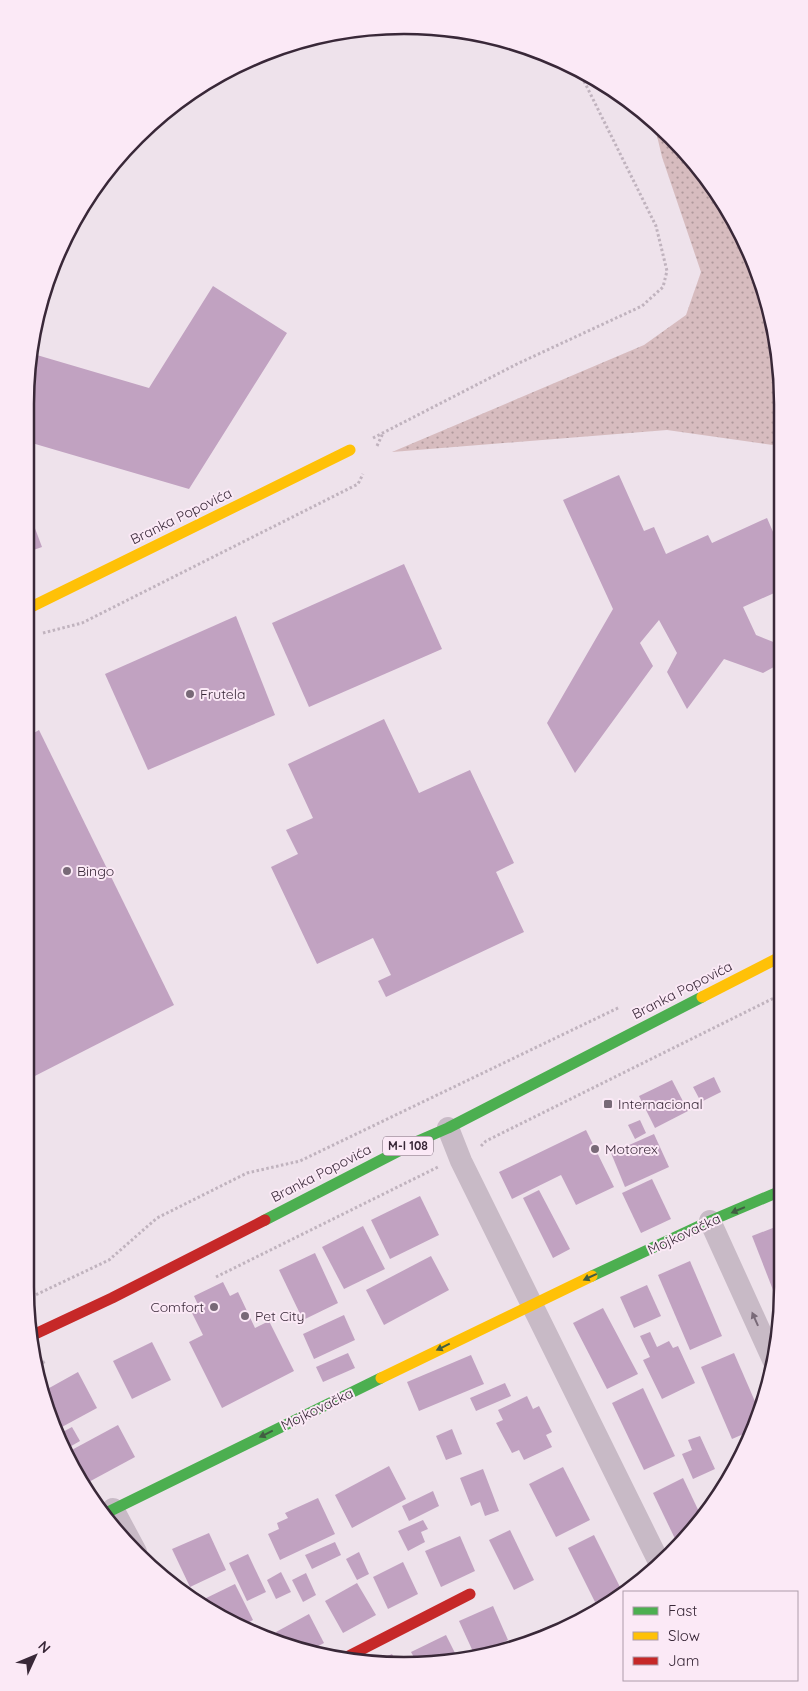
<svg xmlns="http://www.w3.org/2000/svg" width="808" height="1691" viewBox="0 0 808 1691" font-family="Quicksand,sans-serif">
  <defs>
    <pattern id="grass-dots" width="8" height="8" patternUnits="userSpaceOnUse" patternTransform="scale(1.25)"><rect width="8" height="8" fill="#d7bcbf"/><path d="M2 2h.1M6 6h.1" fill="none" stroke="#af999c" stroke-width="1.8" stroke-linecap="round"/></pattern>
  </defs>
  <rect width="100%" height="100%" fill="#eee2eb"/>
  <path fill="url(#grass-dots)" d="M654,123L705,174L754,259L780,354V446L667,430L392,452L644,345L686,315L701,272L662,157Z"/>
  <g fill="#c1a2c1">
    <path d="M213,286L287,333L189,489L25,441V404L30,353L149,388Z"/>
    <path d="M619,475L644,531L654,527L666,554L708,535L712,543L767,518L780,548L781,577L777,579L781,590L743,607L756,635L781,645V663L763,673L724,659L687,709L667,672L677,653L659,620L640,643L653,666L575,773L547,723L613,609L563,500Z"/>
    <path d="M27,507L42,547L25,553V508Z"/>
    <path d="M404,564L442,649L309,707L272,623Z"/>
    <path d="M236,616L275,715L148,770L105,674Z"/>
    <path d="M384,719L419,793L470,770L514,863L496,872L524,932L386,997L378,981L391,975L373,938L317,964L271,867L298,854L286,830L313,818L288,764Z"/>
    <path d="M39,730L174,1005L25,1081V738Z"/>
    <path d="M714,1077L721,1092L701,1102L693,1087Z"/>
    <path d="M672,1080L688,1111L655,1128L639,1096Z"/>
    <path d="M640,1120L646,1133L635,1139L628,1125Z"/>
    <path d="M586,1130L614,1187L576,1205L561,1175L512,1199L499,1172Z"/>
    <path d="M654,1134L669,1167L625,1187L611,1153Z"/>
    <path d="M652,1179L671,1219L641,1233L622,1193Z"/>
    <path d="M539,1190L570,1249L553,1258L523,1198Z"/>
    <path d="M420,1196L439,1235L390,1259L371,1220Z"/>
    <path d="M783,1224V1286L773,1290L752,1236Z"/>
    <path d="M363,1226L385,1269L344,1289L322,1247Z"/>
    <path d="M315,1253L338,1303L303,1320L279,1270Z"/>
    <path d="M431,1256L449,1290L384,1325L366,1290Z"/>
    <path d="M690,1261L722,1336L690,1350L658,1275Z"/>
    <path d="M223,1282L230,1296L238,1292L255,1328L269,1321L294,1371L222,1408L189,1342L203,1335L192,1313L200,1309L194,1296Z"/>
    <path d="M647,1285L661,1316L634,1328L620,1297Z"/>
    <path d="M603,1308L638,1374L607,1389L573,1323Z"/>
    <path d="M344,1315L355,1340L314,1359L303,1334Z"/>
    <path d="M650,1332L657,1347L669,1341L673,1348L678,1346L695,1383L662,1399L643,1360L650,1357L640,1336Z"/>
    <path d="M152,1342L171,1380L132,1399L113,1361Z"/>
    <path d="M348,1353L355,1368L323,1382L316,1367Z"/>
    <path d="M734,1353L760,1413L755,1429L732,1439L701,1367Z"/>
    <path d="M471,1355L484,1384L419,1411L407,1382Z"/>
    <path d="M78,1372L97,1408L60,1428L43,1397L42,1392Z"/>
    <path d="M505,1383L511,1396L476,1411L470,1398Z"/>
    <path d="M643,1388L675,1456L644,1470L612,1403Z"/>
    <path d="M527,1396L533,1409L539,1406L552,1432L546,1435L552,1447L524,1460L519,1450L512,1453L496,1423L503,1420L498,1410Z"/>
    <path d="M118,1425L135,1457L85,1484L68,1452Z"/>
    <path d="M72,1427L80,1441L66,1449L59,1434Z"/>
    <path d="M452,1429L462,1454L446,1460L436,1436Z"/>
    <path d="M700,1436L715,1469L693,1479L682,1454L692,1450L688,1440Z"/>
    <path d="M389,1466L406,1499L352,1528L335,1495Z"/>
    <path d="M563,1467L590,1520L556,1537L529,1484Z"/>
    <path d="M483,1469L499,1511L485,1516L480,1502L471,1506L460,1478Z"/>
    <path d="M683,1478L702,1518L679,1547L653,1493Z"/>
    <path d="M433,1491L439,1506L409,1521L402,1506Z"/>
    <path d="M318,1498L335,1534L280,1560L268,1534L279,1529L277,1523L288,1518L285,1513Z"/>
    <path d="M423,1520L428,1529L421,1532L425,1542L408,1551L398,1531Z"/>
    <path d="M510,1530L534,1580L514,1590L489,1540Z"/>
    <path d="M209,1533L226,1570L190,1587L172,1549Z"/>
    <path d="M594,1535L621,1589L595,1602L568,1548Z"/>
    <path d="M460,1536L475,1571L441,1587L425,1551Z"/>
    <path d="M335,1542L341,1555L312,1569L305,1555Z"/>
    <path d="M359,1552L369,1574L357,1580L346,1559Z"/>
    <path d="M248,1554L266,1592L247,1601L229,1563Z"/>
    <path d="M403,1562L418,1594L388,1609L373,1577Z"/>
    <path d="M281,1572L291,1592L276,1599L267,1580Z"/>
    <path d="M306,1573L316,1595L303,1602L292,1580Z"/>
    <path d="M357,1583L376,1615L343,1633L325,1601Z"/>
    <path d="M235,1584L253,1620L242,1626L214,1615L198,1602Z"/>
    <path d="M493,1606L508,1640L475,1656L459,1621Z"/>
    <path d="M309,1614L324,1643L309,1651L281,1640L276,1632Z"/>
    <path d="M554,1624L558,1631L532,1639L530,1634Z"/>
    <path d="M446,1635L459,1661L454,1663L416,1661L411,1652Z"/>
    <path d="M392,1654L396,1661L379,1660Z"/>
  </g>
  <g fill="none" stroke-linecap="round" stroke-linejoin="round">
    <g stroke="#c0b3be" stroke-width="3" stroke-dasharray="2.5 2.5" stroke-linecap="butt">
      <path d="M373,438L517,364L642,306L663,287L667,271L656,226L579,71"/>
      <path d="M377,446L383,433"/>
      <path d="M43,633L82,623L358,484L363,474"/>
      <path d="M481,1146L486,1141L782,994"/>
      <path d="M216,1277L438,1167"/>
      <path d="M27,1299L109,1260L157,1218L247,1173L300,1161L620,1007"/>
      <path d="M38,1365L46,1361"/>
    </g>
    <g stroke="#c8bac6" stroke-width="22">
      <path d="M448,1128L461,1161L660,1564"/>
      <path d="M710,1221L775,1364"/>
      <path d="M113,1509L136,1552"/>
    </g>
    <g stroke="#4caf50" stroke-width="11">
      <path d="M265,1220L418,1141L448,1128L702,997"/>
      <path d="M592,1276L710,1221L783,1190"/>
      <path d="M102,1515L381,1378"/>
    </g>
    <g stroke="#ffc107" stroke-width="11">
      <path d="M25,610L350,450"/>
      <path d="M702,997L782,956"/>
      <path d="M381,1378L592,1276"/>
    </g>
    <g stroke="#c62828" stroke-width="11">
      <path d="M33,1335L112,1298L265,1220"/>
      <path d="M343,1659L470,1594"/>
    </g>
  </g>
  <defs><path id="oneway-solid" d="M-6-.8H1V-3.2L6.5 0L1 3.2V.8H-6Z" transform="scale(1.25)"/></defs>
  <g fill="#415e42">
    <use href="#oneway-solid" transform="translate(738 1210) rotate(157)"/>
    <use href="#oneway-solid" transform="translate(590 1277) rotate(155)"/>
    <use href="#oneway-solid" transform="translate(443 1347) rotate(154)"/>
    <use href="#oneway-solid" transform="translate(266 1434) rotate(154)"/>
  </g>
  <use fill="#796a78" href="#oneway-solid" transform="translate(755 1319) rotate(-114)"/>
  <g fill="#786977" stroke="#fbe9f6" stroke-width="2">
    <circle cx="190" cy="694" r="5"/>
    <circle cx="67" cy="871" r="5"/>
    <rect x="603" y="1099" width="10" height="10" rx="2.5"/>
    <circle cx="595" cy="1149" r="5"/>
    <circle cx="214" cy="1307" r="5"/>
    <circle cx="245" cy="1316" r="5"/>
  </g>
  <g text-anchor="middle" stroke-width="4" stroke-linejoin="round" paint-order="stroke">
    <rect fill="#fbe9f6" stroke="#736271" stroke-width="1" x="383" y="1136.5" width="50" height="19" rx="4"/>
    <g font-size="12" font-weight="bold" fill="#392838">
      <text x="408" y="1150">M-I 108</text>
    </g>
    <g font-size="14" fill="#392838" stroke="#fbe9f6">
      <text transform="translate(181 516) rotate(-26)" y="5">Branka Popovića</text>
      <text transform="translate(682 990) rotate(-27)" y="5">Branka Popovića</text>
      <text transform="translate(321 1173) rotate(-27)" y="5">Branka Popovića</text>
      <text transform="translate(684 1234) rotate(-25)" y="5">Mojkovačka</text>
      <text transform="translate(317 1409) rotate(-26)" y="5">Mojkovačka</text>
    </g>
    <g font-size="14" fill="#392838" stroke="#fbe9f6" text-anchor="start">
      <text x="200" y="699">Frutela</text>
      <text x="77" y="876">Bingo</text>
      <text x="618" y="1109">Internacional</text>
      <text x="605" y="1154">Motorex</text>
      <text x="204" y="1312" text-anchor="end">Comfort</text>
      <text x="255" y="1321">Pet City</text>
    </g>
  </g>
  <path d="M0 0H808V1691H0ZM404 34H404A370 370 0 0 1 774 404V1287A370 370 0 0 1 404 1657H404A370 370 0 0 1 34 1287V404A370 370 0 0 1 404 34Z" fill="#fbe9f6" fill-rule="evenodd"/>
  <path fill="none" stroke="#392838" stroke-width="2.5" d="M404 34H404A370 370 0 0 1 774 404V1287A370 370 0 0 1 404 1657H404A370 370 0 0 1 34 1287V404A370 370 0 0 1 404 34Z"/>
  <rect x="623" y="1591" width="175" height="90" fill="#fbe9f6" stroke="#ad9caa"/>
  <rect x="633" y="1607" width="25" height="8" fill="#4caf50" stroke="#ad9caa"/>
  <text x="668" y="1616" font-size="15" fill="#392838">Fast</text>
  <rect x="633" y="1632" width="25" height="8" fill="#ffc107" stroke="#ad9caa"/>
  <text x="668" y="1641" font-size="15" fill="#392838">Slow</text>
  <rect x="633" y="1657" width="25" height="8" fill="#c62828" stroke="#ad9caa"/>
  <text x="668" y="1666" font-size="15" fill="#392838">Jam</text>
  <g transform="translate(35 1656) rotate(46)" stroke="#fbe9f6" stroke-width="4" paint-order="stroke">
  <path d="M0-4L9 19L0 12L-9 19Z" fill="#392838"/>
  <text y="-8" font-size="14" font-weight="bold" text-anchor="middle" fill="#392838">N</text>
  </g>
</svg>
